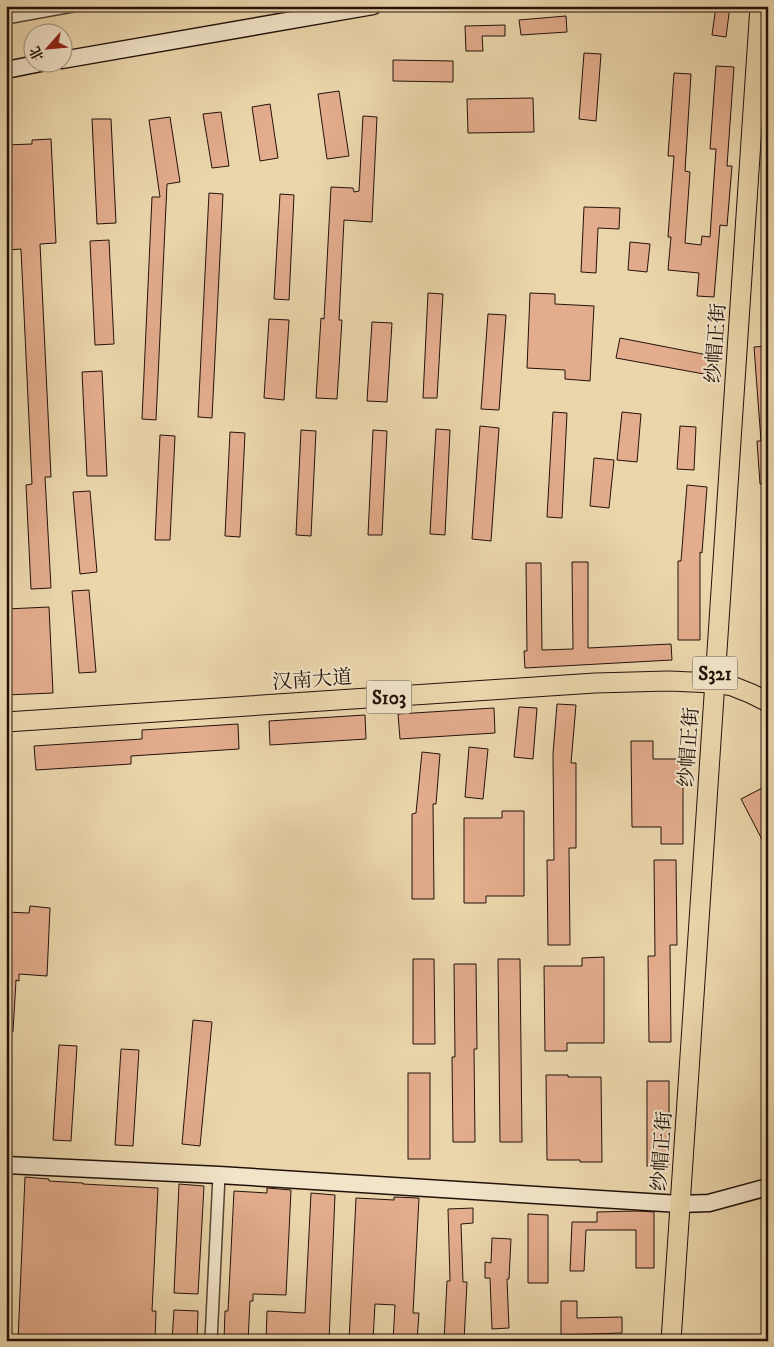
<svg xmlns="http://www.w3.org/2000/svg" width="774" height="1347" viewBox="0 0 774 1347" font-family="'IM FELL DW Pica','Noto Serif SC',serif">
  <rect width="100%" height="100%" fill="#ebd6ac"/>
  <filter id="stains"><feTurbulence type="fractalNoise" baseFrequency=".004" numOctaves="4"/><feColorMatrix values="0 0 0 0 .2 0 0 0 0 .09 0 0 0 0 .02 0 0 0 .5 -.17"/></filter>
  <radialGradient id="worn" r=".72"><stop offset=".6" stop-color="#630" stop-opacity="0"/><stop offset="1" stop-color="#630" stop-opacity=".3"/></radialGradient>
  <g fill="#e3ac8d" stroke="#22120a">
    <path d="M716,6H730L726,37L712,35Z"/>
    <path d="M566,16L567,32L521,35L519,20Z"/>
    <path d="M505,25V36H482L483,51H466L465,26Z"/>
    <path d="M584,53L601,54L596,121L579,119Z"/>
    <path d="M393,60L453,61V82L393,81Z"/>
    <path d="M716,66L734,67L727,166H732L727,226L720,225L714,297L697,296L699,273L668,270L671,237H668L674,156H668L674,73L691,74L685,171L690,172L685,243L701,245L702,236L710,237L716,149H710Z"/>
    <path d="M339,91L349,156L327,159L318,94Z"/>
    <path d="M533,98L534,132L468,133L467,99Z"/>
    <path d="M270,104L278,158L260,161L252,107Z"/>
    <path d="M221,112L229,166L212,168L203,114Z"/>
    <path d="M363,116L377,117L372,222L344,220L339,320H342L337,399L316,398L321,318L324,319L331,187L353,188L354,192L359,191Z"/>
    <path d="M170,117L180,182L167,184L156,420L142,419L152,197H160L149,120Z"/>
    <path d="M92,119H111L116,223L97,224Z"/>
    <path d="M51,139L56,243L40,244L51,477H45L51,588L31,589L26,485L32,484L21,249L8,250L6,145L32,144V140Z"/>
    <path d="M209,193L223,194L212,418L198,417Z"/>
    <path d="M280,194L294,195L289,300L274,299Z"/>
    <path d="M584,207L620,208L619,229L598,228L596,273L581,272Z"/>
    <path d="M109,240L114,344L95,345L90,241Z"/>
    <path d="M630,242L650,244L647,272L628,270Z"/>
    <path d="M428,293L443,294L437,398H423Z"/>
    <path d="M530,293L555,294V304L594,306L590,381L565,379V370L527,368Z"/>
    <path d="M488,314L506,315L499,410L481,409Z"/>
    <path d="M269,319L289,320L284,400L264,398Z"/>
    <path d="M372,322L392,323L387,402L367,401Z"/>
    <path d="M620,338L718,357L715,376L616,358Z"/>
    <path d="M768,346V483L760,484L757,441H761L754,347Z"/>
    <path d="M102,371L107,476H87L82,372Z"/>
    <path d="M553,412L567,413L562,518L547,517Z"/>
    <path d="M622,412L641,414L637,462L617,460Z"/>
    <path d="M480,426L499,428L491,541L472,539Z"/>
    <path d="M680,426L696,427L694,470L677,469Z"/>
    <path d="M436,429L450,430L445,535L430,534Z"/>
    <path d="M301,430L316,431L311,536L296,535Z"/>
    <path d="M373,430L387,431L382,535H368Z"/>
    <path d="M230,432L245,433L240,537L225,536Z"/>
    <path d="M160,435L175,436L170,540H155Z"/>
    <path d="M594,458L614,460L609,508L590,506Z"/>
    <path d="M687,485L707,487L702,553L700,552V640H678V561H681Z"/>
    <path d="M90,491L97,572L80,574L73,492Z"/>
    <path d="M572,562H588V648L671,644L672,660L525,668L524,651H527L526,563H541L542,650L573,649Z"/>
    <path d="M89,590L96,672L79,673L72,591Z"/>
    <path d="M49,607L53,693L6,695V609Z"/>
    <path d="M557,704L576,705L571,763H576V848H569L570,945H548L547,860H554L553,754Z"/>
    <path d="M519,707L537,708L533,759L514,757Z"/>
    <path d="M494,708L495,733L400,739L398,714Z"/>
    <path d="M365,715L366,739L270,745L269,721Z"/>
    <path d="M238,724L239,749L131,756V764L36,770L34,746L142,739V730Z"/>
    <path d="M631,741H653V759H683V844H661V827H632Z"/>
    <path d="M469,747L488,749L483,799L465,797Z"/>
    <path d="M422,752L440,754L436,804H433L434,899H412V814L416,813Z"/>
    <path d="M768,785V851L741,799Z"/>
    <path d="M502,811H524V896H486V903H464V818H502Z"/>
    <path d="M654,860H676L677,945H670L671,1042H649L648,956H655Z"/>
    <path d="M30,906L50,908L47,976L19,974V981L16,980L13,1032H6V912L29,913Z"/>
    <path d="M604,957V1043H567V1051H545L544,966H582V958Z"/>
    <path d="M413,959H434L435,1044H413Z"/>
    <path d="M498,959H520L522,1142H500Z"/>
    <path d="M454,964H476L477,1049H474L475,1142H453L452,1057H455Z"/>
    <path d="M193,1020L212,1022L200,1146L182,1144Z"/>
    <path d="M59,1045L77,1046L71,1141L53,1140Z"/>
    <path d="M121,1049L139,1050L133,1146L115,1145Z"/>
    <rect x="408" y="1073" width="22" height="86"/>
    <path d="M546,1075H568V1077H601L602,1162H580V1160H547Z"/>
    <rect x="647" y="1081" width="22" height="85"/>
    <path d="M25,1177L49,1179V1181L83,1183V1184L158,1188L152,1311H156L155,1341H18Z"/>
    <path d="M179,1184L204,1186L198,1294L174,1293Z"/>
    <path d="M267,1188L291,1190L286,1295L253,1294V1301H250L248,1341H224L225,1311H228L234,1191L267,1193Z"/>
    <path d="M311,1193L335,1195L329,1341H266L267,1311L305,1313Z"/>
    <path d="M394,1197L419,1198L413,1313H419L417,1341H393L395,1305L375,1304L373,1341H349L356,1198L394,1200Z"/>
    <path d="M473,1208V1223L461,1224L463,1282H467L464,1341H444L447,1281H450L448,1209Z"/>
    <path d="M637,1211L654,1212V1268H636V1230H586L584,1271H570L572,1222H597V1212Z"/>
    <path d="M528,1214L548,1215V1283H528Z"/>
    <path d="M492,1238L511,1239L509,1279H507L509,1328L492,1329L490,1278H485V1262L491,1263Z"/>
    <path d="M561,1301H577V1318L622,1317V1333L561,1335Z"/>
    <path d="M174,1310L198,1311L197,1341H172Z"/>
  </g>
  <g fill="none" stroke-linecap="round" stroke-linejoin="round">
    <defs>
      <g id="street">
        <path d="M6,18L72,6"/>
        <path d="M211,1341L219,1175"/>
      </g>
      <g id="secondary">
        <path d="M62,60L373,6"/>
        <path d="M6,70L46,62"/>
        <path d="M6,1165L219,1175L680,1204L709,1203L768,1187"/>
      </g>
      <g id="primary">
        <path d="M6,722L595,683L669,681L714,683L732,686L752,694L768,702"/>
        <path d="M671,1341L760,6"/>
      </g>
    </defs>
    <use href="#street" stroke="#544332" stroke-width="14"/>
    <use href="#secondary" stroke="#22120a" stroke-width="19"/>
    <use href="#primary" stroke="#22120a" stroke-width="21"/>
    <use href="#street" stroke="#f2e4c9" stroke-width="11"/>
    <use href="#secondary" stroke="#f2e4c9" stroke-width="16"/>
    <use href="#primary" stroke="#ebd6ac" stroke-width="19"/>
  </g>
  <g text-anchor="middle" stroke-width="4" stroke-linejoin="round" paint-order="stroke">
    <g fill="#f2e4c9" stroke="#605143" stroke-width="1">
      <rect x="692.5" y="656.5" width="45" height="33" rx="4"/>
      <rect x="366.5" y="680.5" width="45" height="33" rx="4"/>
    </g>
    <g font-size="19" font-weight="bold" fill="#22120a">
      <text x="715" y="680">S321</text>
      <text x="389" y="704">S103</text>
    </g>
    <g font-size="20" fill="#22120a" stroke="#f2e4c9">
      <text transform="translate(715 343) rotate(-86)" y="7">纱帽正街</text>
      <text transform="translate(312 679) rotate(-4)" y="7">汉南大道</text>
      <text transform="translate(688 747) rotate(-86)" y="7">纱帽正街</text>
      <text transform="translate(661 1151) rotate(-86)" y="7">纱帽正街</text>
    </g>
  </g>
  <rect width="774" height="1347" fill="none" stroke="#ebd6ac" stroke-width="25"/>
  <rect x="8" y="8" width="759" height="1332" fill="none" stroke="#22120a" stroke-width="2.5"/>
  <rect x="12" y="12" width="749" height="1322" fill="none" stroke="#22120a"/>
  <g transform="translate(48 48) rotate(243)"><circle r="24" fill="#f2e4c9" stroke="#9f907d"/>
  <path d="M0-4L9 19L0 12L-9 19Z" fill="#8f2418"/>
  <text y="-8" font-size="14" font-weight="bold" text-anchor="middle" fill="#22120a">北</text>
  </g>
  <rect width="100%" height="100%" filter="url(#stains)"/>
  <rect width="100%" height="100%" fill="url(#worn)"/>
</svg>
